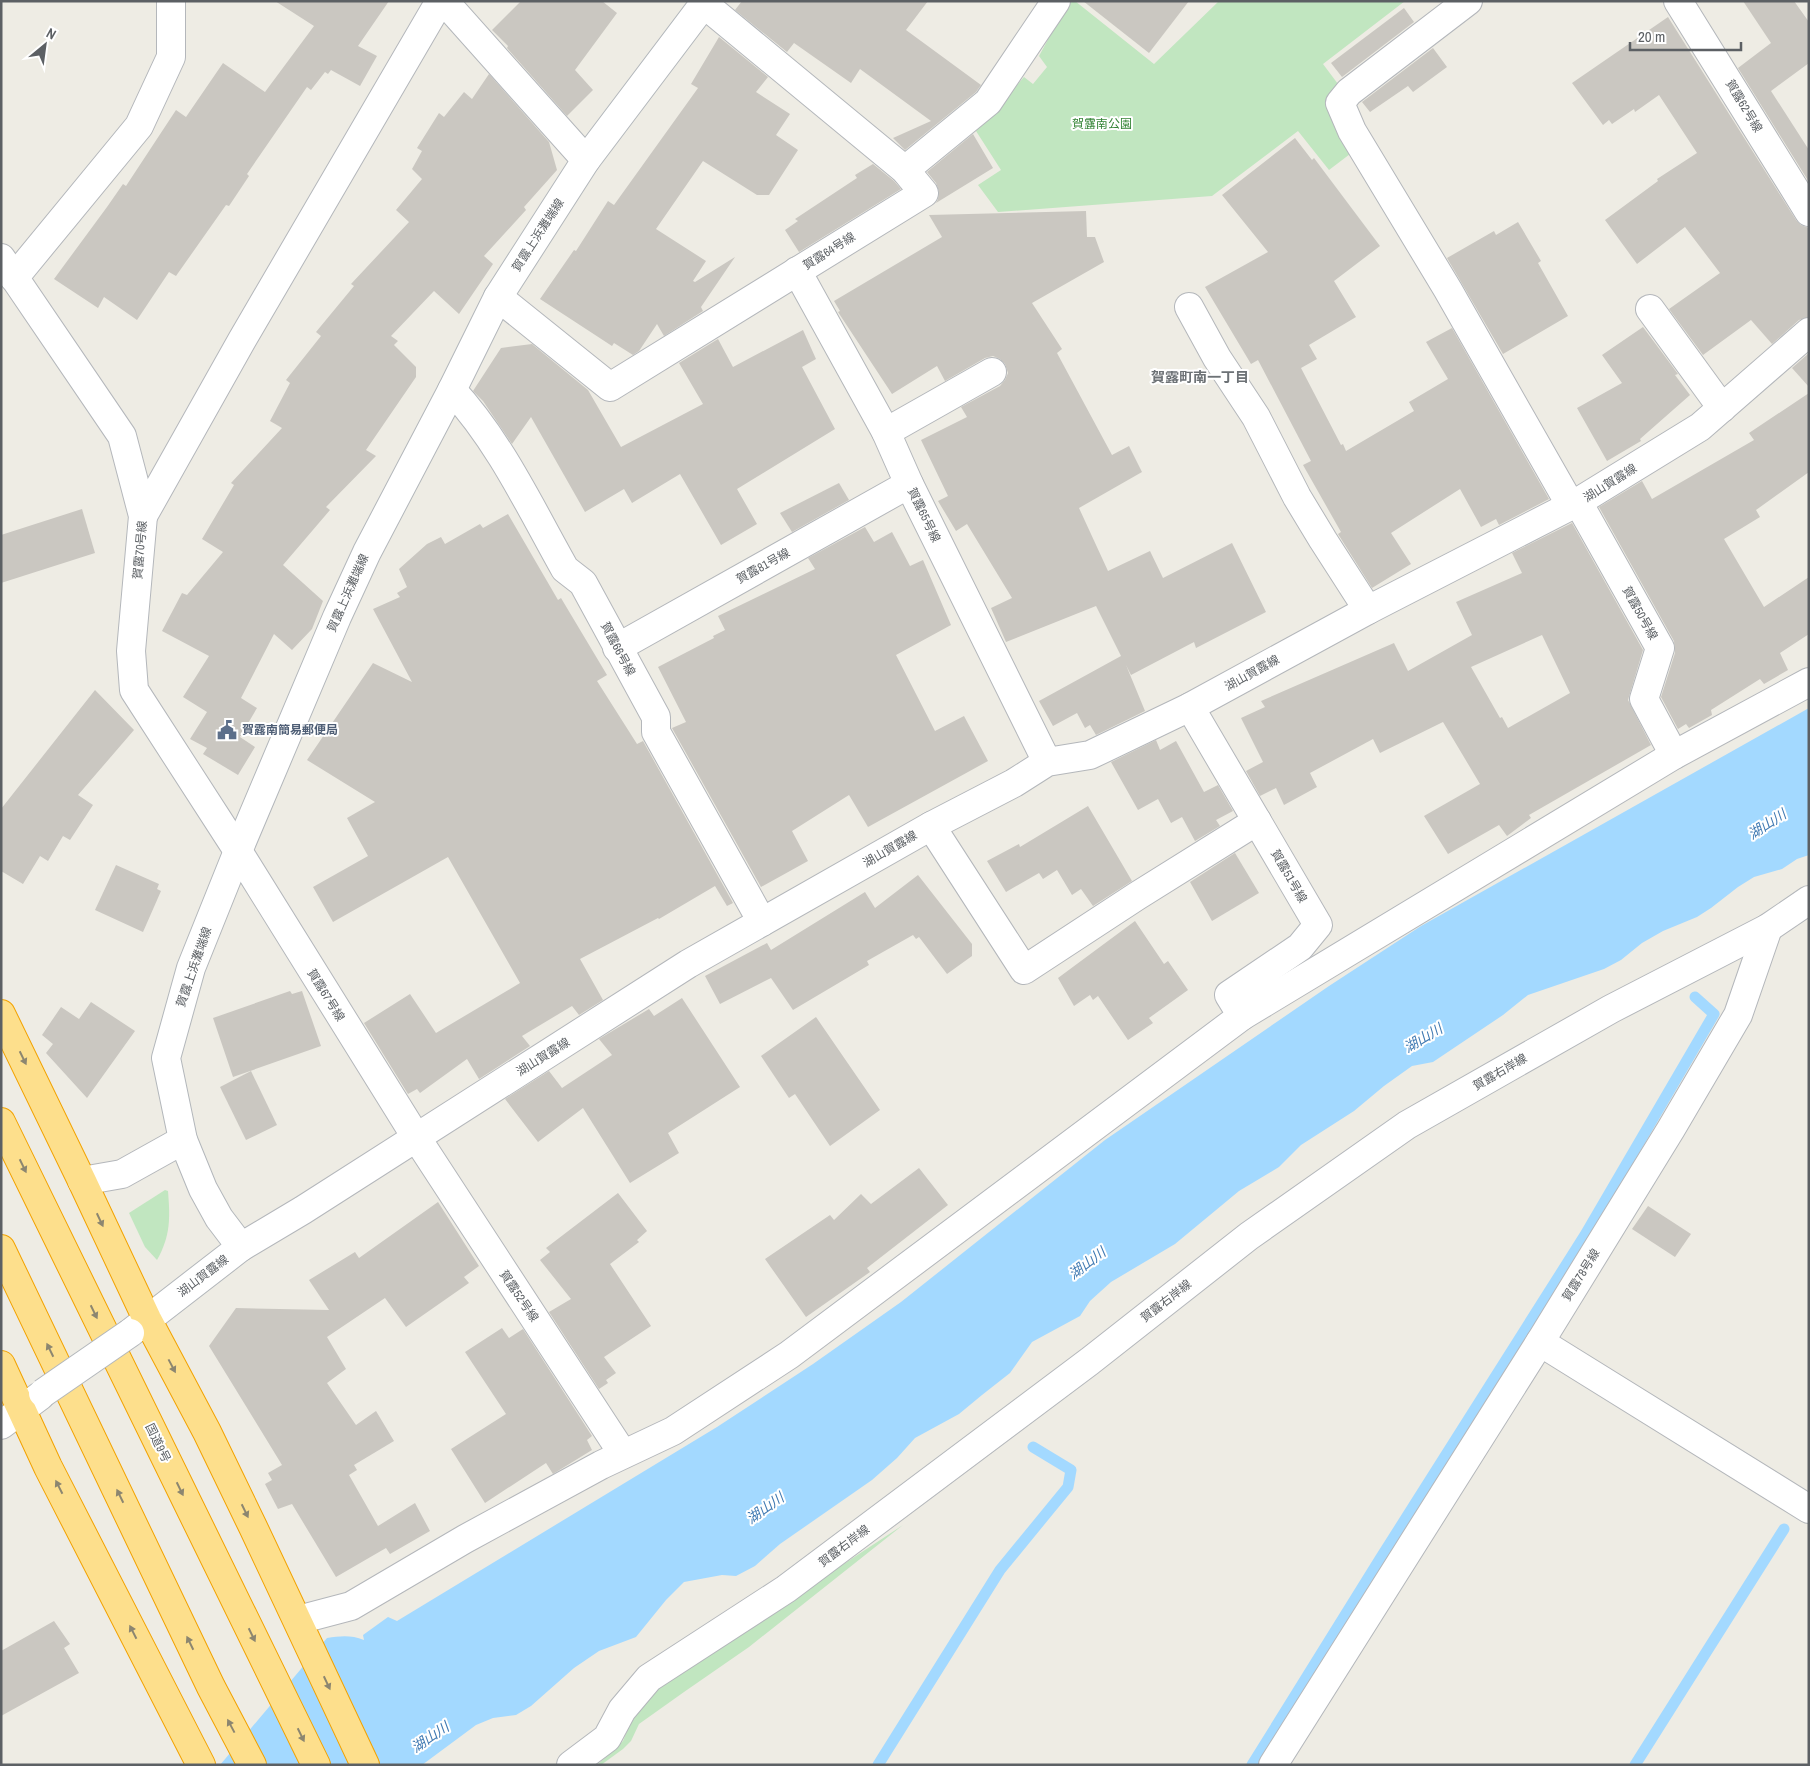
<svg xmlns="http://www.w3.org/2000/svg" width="1810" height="1766" viewBox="0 0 1810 1766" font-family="'Archivo Narrow','Noto Sans JP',sans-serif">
  <rect width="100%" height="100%" fill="#eeece4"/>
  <g fill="#c1e6c0">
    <path d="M1069,1H1075L1154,64L1219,1H1405L1323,64L1341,88L1354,151L1329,170L1298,131L1212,196L998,212L978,185L1001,170L976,131L1024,77L1033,84L1047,67L1039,56Z"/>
    <path d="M165,1190L168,1191C170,1217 171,1235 157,1260L145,1247L129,1213Z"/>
    <path d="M903,1525L749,1647L684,1692L639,1724L631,1741L623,1749L601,1765H597L623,1741L635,1711L660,1685Z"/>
  </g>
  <path fill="#a3d9ff" d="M1809,708V855L1797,859L1782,869L1754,877L1738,887L1711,908L1697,917L1663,931L1642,943L1621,960L1604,969L1528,995L1503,1015L1433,1062L1412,1066L1384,1086L1354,1111L1301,1145L1279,1167L1239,1191L1175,1244L1111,1282L1090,1301L1080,1316L1032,1342L1010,1373L982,1395L959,1414L915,1438L897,1458L872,1480L780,1544L755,1566L736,1576L722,1575L684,1582L666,1600L636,1637L599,1651L574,1668L531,1706L516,1715L493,1718L476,1725L422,1765H220L327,1638C341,1636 351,1635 364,1640L363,1635L388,1617L397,1621L717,1427L813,1364L901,1302L1105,1140L1329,986L1421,926Z"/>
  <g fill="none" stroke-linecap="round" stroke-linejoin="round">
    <g stroke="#a3d9ff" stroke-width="11">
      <path d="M878,1765L1000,1570L1068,1487L1071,1470L1033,1447"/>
      <path d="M1252,1765L1380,1559L1585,1235L1714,1014L1695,997"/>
      <path d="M1635,1765L1784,1529"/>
    </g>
  </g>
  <g fill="#cac7c1" fill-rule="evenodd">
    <path d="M275,1H389L358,46L377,56L360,86L331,70L328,74L325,72L311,90L307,87L247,174L249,176L229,206L226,205L176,276L169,272L137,320L104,297L98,308L54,279L107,207L123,184L126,186L176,110L186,117L223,63L265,92L314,26Z"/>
    <path d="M521,1H602L617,13L575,70L593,90L567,116L507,48L508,46L492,30Z"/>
    <path d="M742,1H928L906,30L981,85L976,92L905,150L893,138L931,121L860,69L851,83L794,43L787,52L735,10Z"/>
    <path d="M1083,1H1189L1149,53Z"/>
    <path d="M1743,1H1794L1809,22V63L1771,91L1809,150V182L1738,68L1771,43Z"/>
    <path d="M1404,8L1414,22L1342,77L1331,63Z"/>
    <path d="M1668,17L1796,220L1801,225L1809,228V317L1799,320L1772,344L1751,320L1703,355L1669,309L1720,273L1685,227L1637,264L1605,220L1658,181L1657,179L1697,153L1659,95L1635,112L1634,109L1612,124L1609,120L1603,125L1572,83Z"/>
    <path d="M719,37L768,77L756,92L790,114L776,135L798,150L769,195H757L703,161L656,229L706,261L693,281L695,282L735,257L701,307L703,311L664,336L657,324L639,351L633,355L614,343L612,346L540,299L574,250L576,251L608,201L614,205L698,88L691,84Z"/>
    <path d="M1433,48L1447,67L1413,92L1408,86L1370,112L1362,102Z"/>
    <path d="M489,74L549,142L557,170L524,207L526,210L484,256L493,264L459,314L434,291L391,336L398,341L394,345L416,367V377L366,450L376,456L326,507L330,510L283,565L323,601L312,629L292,650L274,634L241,698L257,708L240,737L255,747L238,775L203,754L207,748L190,739L207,712L183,697L209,656L162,631L182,593L187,595L223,552L202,539L234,485L231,483L282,428L270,421L290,383L286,380L321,336L316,332L354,286L351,284L409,222L396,210L422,179L412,169L422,151L417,148L439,113L444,117L464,92L472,99Z"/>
    <path d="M973,134L993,168L936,203L938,199L939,191L936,183L927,172Z"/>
    <path d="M1295,138L1312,160L1314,158L1380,246L1334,281L1356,317L1309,345L1317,359L1301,368L1341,445L1343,444L1346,451L1414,411L1409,402L1448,379L1426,342L1452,328L1549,499L1499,525L1496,519L1481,527L1460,489L1391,533L1411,564L1372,588L1338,534L1341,532L1303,465L1311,461L1258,360L1251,364L1205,287L1268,252L1222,195Z"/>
    <path d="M873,164L894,181L901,189L799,252L785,230L798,221L795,219L857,178L855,175Z"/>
    <path d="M1086,211L1087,237H1095L1104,262L1032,303L1062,349L1057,353L1112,455L1129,446L1142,472L1079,508L1108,571L1150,551L1163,578L1232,543L1266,612L1196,648L1194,642L1131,675L1126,665L1145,711L1096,735L1090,725L1085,728L1077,713L1053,726L1039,701L1121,656L1096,606L1006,642L991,608L1012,598L967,524L956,531L938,501L948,496L921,440L967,417L961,407L1000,386L1005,380L1008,373L1005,364L1000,359L993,356L985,358L945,381L937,366L892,394L838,312L840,311L834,301L942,237L929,215Z"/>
    <path d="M1518,222L1541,261L1538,263L1568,316L1503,354L1447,258L1494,231L1496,235Z"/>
    <path d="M1643,327L1678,374L1675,375L1690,395L1640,439L1641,441L1607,461L1577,408L1622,383L1602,355Z"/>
    <path d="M803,330L816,359L802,367L835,429L737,489L757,524L721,545L680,474L632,503L624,489L585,512L531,417L512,444L483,401L473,391L501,348L532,344L588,390L621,447L703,404L679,363L718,339L733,367Z"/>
    <path d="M1809,353V387L1792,368Z"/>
    <path d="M1809,393V472L1756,510L1760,517L1724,539L1764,607L1809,577V634L1780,653L1788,670L1764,684L1760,679L1711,710L1712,715L1689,728L1686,724L1678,729L1661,697L1675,653L1674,641L1599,507L1642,481L1652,499L1754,440L1749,433Z"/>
    <path d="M839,483L849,500L792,532L780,513Z"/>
    <path d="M82,509L95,553L1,583V535Z"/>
    <path d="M508,514L558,600L561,598L607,675L597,681L637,744L643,741L733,903L727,906L715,886L659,919L658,918L580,959L603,1000L579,1015L572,1006L522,1036L530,1046L479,1079L467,1059L420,1093L417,1089L408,1094L364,1023L410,994L436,1033L520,983L448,857L333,922L313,887L368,856L347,818L375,802L307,760L373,663L412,682L373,609L400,597L397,593L407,587L399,569L427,544L441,537L445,544L480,524L483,528Z"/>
    <path d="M1572,523L1643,650L1628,700L1651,745L1529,815L1531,818L1507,836L1499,825L1448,854L1424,816L1480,784L1443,722L1380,753L1373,739L1310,773L1317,787L1284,805L1276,788L1260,796L1246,771L1263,762L1241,718L1265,707L1261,701L1394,643L1408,671L1472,635L1456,602L1522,573L1512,553ZM1542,635L1570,693L1508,728L1502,717L1500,718L1471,667Z"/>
    <path d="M865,527L874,542L892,532L910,566L923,560L951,625L896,655L935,731L964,716L988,761L868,827L849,795L792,831L808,861L761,887L672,728L686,722L658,667L714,638L713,636L725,630L718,616L815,569L808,558Z"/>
    <path d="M95,690L134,730L78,795L93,805L70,840L63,836L48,861L40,856L23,884L1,871V809Z"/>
    <path d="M1156,740L1160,750L1176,741L1204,792L1218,785L1233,811L1216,820L1220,826L1195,841L1182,817L1171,823L1158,799L1138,810L1111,762Z"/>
    <path d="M1088,806L1132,881L1093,906L1081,889L1072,895L1057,870L1043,879L1039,873L1006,892L987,861L1019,844L1020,847Z"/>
    <path d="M1235,853L1259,893L1212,921L1190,882Z"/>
    <path d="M116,865L159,884L157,889L161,891L143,932L95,910Z"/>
    <path d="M918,875L972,944V956L947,974L919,937L916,939L913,935L867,961L869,965L793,1010L771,978L720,1004L705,976L767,943L771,950L865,892L875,908Z"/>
    <path d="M1135,921L1164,964L1168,961L1188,990L1149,1018L1153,1023L1128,1040L1098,996L1093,1000L1090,995L1074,1006L1058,978Z"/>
    <path d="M290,991L292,994L302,991L321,1046L233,1077L213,1018Z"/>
    <path d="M682,998L740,1087L668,1133L679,1153L630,1183L583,1108L538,1142L505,1099L549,1071L562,1088L612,1055L599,1039L649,1009L654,1016Z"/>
    <path d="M91,1002L135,1031L87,1098L46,1053L53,1044L42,1035L61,1007L79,1019Z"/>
    <path d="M816,1017L880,1110L830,1146L795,1094L789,1098L761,1056Z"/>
    <path d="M251,1071L277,1125L246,1140L220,1087Z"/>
    <path d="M919,1168L948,1205L867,1268L870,1272L806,1317L765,1259L830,1215L834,1220L861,1194L871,1204Z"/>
    <path d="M618,1193L647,1231L637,1240L639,1242L610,1264L651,1326L604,1357L616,1373L606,1380L608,1383L599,1389L549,1312L571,1299L540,1260L550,1252L546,1248Z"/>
    <path d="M438,1202L479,1266L464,1277L469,1283L406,1327L385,1298L327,1337L346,1369L327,1383L356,1425L376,1411L394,1441L354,1465L357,1470L349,1475L378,1526L415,1503L430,1531L390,1554L386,1548L336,1577L292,1504L278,1509L265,1484L272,1480L268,1473L282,1465L209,1346L236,1308L329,1310L309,1280L355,1252L359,1258Z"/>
    <path d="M1648,1206L1691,1234L1675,1257L1632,1229Z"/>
    <path d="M502,1328L509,1338L523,1329L592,1436L587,1440L592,1450L553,1474L546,1463L485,1503L451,1449L506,1414L465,1352Z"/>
    <path d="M54,1621L70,1644L64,1648L79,1673L1,1716V1651Z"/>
  </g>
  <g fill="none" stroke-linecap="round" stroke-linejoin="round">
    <defs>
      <g id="street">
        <path d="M444,1L586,160"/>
        <path d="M1468,1L1349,92L1340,103L1352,131L1448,290L1571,506"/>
        <path d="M1678,1L1809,212"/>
        <path d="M905,170L988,102L1056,1"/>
        <path d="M1,258L122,436L143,516L131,651L134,690L238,851L416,1137L623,1454"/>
        <path d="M797,271L886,432L909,484L1047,762"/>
        <path d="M14,278L139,126L171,57V1"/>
        <path d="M498,297L610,387L924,193L905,170L704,4"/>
        <path d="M1189,307L1217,358L1256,417L1297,497L1323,540L1368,610"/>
        <path d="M1650,309L1722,408"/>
        <path d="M452,390C500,442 530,507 565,569L583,583L656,717V732L762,922"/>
        <path d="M886,432L992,372"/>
        <path d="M1578,502L1660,648L1644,699L1674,755"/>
        <path d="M143,516L242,340L440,1"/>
        <path d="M617,648L909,484"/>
        <path d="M1190,707L1318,925L1300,947L1229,995L1242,1016"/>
        <path d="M931,826L1024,970L1137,896L1257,821"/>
        <path d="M1768,928L1738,1015L1671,1129L1540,1342L1809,1509"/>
        <path d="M82,1181L122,1174L183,1140"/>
        <path d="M241,1247L303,1210L688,964L931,826L1014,783L1047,762L1090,755L1190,707L1368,610L1578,502L1700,427L1809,332"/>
        <path d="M298,1620L351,1606L465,1539L601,1465L673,1431L789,1355L1242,1016L1674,755L1809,682"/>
        <path d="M571,1765L607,1738L622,1710L649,1678L786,1589L1090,1361L1249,1236L1407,1125L1611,1009L1768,928L1809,900"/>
        <path d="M1273,1765L1540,1342"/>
      </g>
      <g id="secondary">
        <path d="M130,1333L241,1247L219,1218L203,1189L183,1140L166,1058L191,968L238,851L337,617L367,552L452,390L498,297L586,160L706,1"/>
        <path d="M1,1425L40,1396"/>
      </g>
      <g id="highway">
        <path d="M1,1014L82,1181L147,1319L207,1432L253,1527L365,1765"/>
        <path d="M1,1122L316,1765"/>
        <path d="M1,1249L211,1687L252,1765"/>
        <path d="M1,1365L48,1467L201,1765"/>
      </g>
    </defs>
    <use href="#street" stroke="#b4b7bb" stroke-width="30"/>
    <use href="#secondary" stroke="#b3b7bb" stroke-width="30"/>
    <use href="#highway" stroke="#f2a200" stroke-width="30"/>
    <use href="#street" stroke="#fff" stroke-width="28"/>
    <use href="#secondary" stroke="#fff" stroke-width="28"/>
    <use href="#highway" stroke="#fddf8c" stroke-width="28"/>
    <defs>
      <path id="secondary-bridge" d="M43,1393L130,1333"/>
    </defs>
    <use href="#secondary-bridge" stroke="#b3b7bb" stroke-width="30" stroke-linecap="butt"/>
    <use href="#secondary-bridge" stroke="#fff" stroke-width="28"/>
  </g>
  <defs><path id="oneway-solid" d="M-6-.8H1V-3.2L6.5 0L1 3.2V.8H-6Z" transform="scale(1.25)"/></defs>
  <g fill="#8c8670">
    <use href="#oneway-solid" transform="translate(23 1058) rotate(64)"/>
    <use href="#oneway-solid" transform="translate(23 1166) rotate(64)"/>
    <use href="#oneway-solid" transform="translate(100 1220) rotate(65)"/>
    <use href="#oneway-solid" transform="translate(94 1312) rotate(64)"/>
    <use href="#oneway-solid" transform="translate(50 1350) rotate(-116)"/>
    <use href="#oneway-solid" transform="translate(172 1366) rotate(62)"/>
    <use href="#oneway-solid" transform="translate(59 1487) rotate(-117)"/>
    <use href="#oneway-solid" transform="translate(180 1489) rotate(64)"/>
    <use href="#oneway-solid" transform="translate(120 1496) rotate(-116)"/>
    <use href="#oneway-solid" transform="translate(245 1511) rotate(64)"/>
    <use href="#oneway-solid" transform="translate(133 1632) rotate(-117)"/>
    <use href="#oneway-solid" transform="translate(252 1635) rotate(64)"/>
    <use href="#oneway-solid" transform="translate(190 1643) rotate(-116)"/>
    <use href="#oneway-solid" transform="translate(327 1683) rotate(65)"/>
    <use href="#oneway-solid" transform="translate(231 1726) rotate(-118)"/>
    <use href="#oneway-solid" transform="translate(301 1735) rotate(64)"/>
  </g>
  <defs>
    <symbol id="civic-bare" viewBox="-9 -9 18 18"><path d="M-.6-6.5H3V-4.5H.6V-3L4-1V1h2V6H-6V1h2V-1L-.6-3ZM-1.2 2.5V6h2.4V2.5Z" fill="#5c6f8a" stroke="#fff" stroke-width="2.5" paint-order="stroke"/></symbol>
  </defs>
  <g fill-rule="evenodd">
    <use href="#civic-bare" x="213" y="716" width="28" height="28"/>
  </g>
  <g text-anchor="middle" stroke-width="4" stroke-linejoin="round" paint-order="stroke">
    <g font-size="12" fill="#5c6064" stroke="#fff">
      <text transform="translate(1744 106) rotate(59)" y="4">賀露62号線</text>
      <text transform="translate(538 235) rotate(-57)" y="4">賀露上浜灘端線</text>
      <text transform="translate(829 251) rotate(-32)" y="4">賀露64号線</text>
      <text transform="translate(1610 483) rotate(-32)" y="4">湖山賀露線</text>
      <text transform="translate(924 515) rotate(64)" y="4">賀露65号線</text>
      <text transform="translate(140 550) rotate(-85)" y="4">賀露70号線</text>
      <text transform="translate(763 566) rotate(-29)" y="4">賀露81号線</text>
      <text transform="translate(348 593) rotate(-66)" y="4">賀露上浜灘端線</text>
      <text transform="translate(1640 613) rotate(61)" y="4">賀露50号線</text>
      <text transform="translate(618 649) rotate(62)" y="4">賀露66号線</text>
      <text transform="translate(1252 673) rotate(-29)" y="4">湖山賀露線</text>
      <text transform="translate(890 849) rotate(-30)" y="4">湖山賀露線</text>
      <text transform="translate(1289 876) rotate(60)" y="4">賀露51号線</text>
      <text transform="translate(194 967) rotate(-71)" y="4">賀露上浜灘端線</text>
      <text transform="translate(326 995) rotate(58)" y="4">賀露67号線</text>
      <text transform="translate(543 1057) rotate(-32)" y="4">湖山賀露線</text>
      <text transform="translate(1500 1072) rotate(-30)" y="4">賀露右岸線</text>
      <text transform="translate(1581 1275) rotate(-58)" y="4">賀露78号線</text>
      <text transform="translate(203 1276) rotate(-37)" y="4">湖山賀露線</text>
      <text transform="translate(519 1296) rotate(56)" y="4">賀露52号線</text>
      <text transform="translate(1166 1301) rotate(-38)" y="4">賀露右岸線</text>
      <text transform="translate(158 1443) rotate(64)" y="4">国道9号</text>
      <text transform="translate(844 1546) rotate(-37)" y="4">賀露右岸線</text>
    </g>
    <g font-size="12" fill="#348436" stroke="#fff">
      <text x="1102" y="128">賀露南公園</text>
    </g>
    <g font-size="12" font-weight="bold" fill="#4e5e75" stroke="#fff" text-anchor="start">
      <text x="242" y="734">賀露南簡易郵便局</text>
    </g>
    <g font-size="14" font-weight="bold" fill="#6d7276" stroke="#fff">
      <text x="1200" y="382">賀露町南一丁目</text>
    </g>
    <g font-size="14" font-style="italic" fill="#3f79b2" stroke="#fff">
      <text transform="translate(1767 824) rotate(-33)" y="5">湖山川</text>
      <text transform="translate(1423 1038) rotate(-31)" y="5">湖山川</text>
      <text transform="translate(1087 1263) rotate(-37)" y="5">湖山川</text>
      <text transform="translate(765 1508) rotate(-35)" y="5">湖山川</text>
      <text transform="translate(430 1737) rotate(-34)" y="5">湖山川</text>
    </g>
  </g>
  <rect width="1810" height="1766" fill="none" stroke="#5c6064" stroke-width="5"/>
  <g transform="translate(45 45) rotate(29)" stroke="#ffffff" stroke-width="4" paint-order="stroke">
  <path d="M0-4L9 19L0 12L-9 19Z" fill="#5c6064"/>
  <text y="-8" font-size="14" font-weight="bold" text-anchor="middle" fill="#5c6064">N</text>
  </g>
  <path d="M1630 42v8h111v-8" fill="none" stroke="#5c6064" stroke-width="2.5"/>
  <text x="1638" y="42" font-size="15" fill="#5c6064" stroke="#ffffff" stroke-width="4" paint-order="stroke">20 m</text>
</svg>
